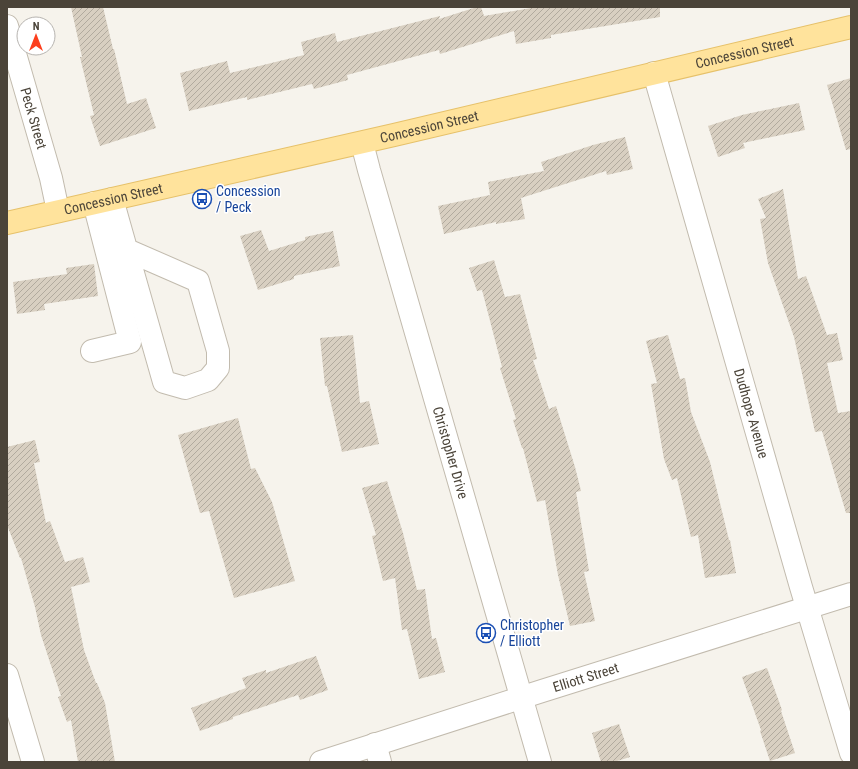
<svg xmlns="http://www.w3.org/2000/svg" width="858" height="769" viewBox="0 0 858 769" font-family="'Roboto Condensed',sans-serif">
  <defs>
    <pattern id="building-hatch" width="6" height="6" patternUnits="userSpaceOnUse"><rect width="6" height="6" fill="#d8cfc1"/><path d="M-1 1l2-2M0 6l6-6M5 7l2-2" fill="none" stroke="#b1aa9e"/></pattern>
  </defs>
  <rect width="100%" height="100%" fill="#f6f3ec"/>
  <g fill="url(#building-hatch)">
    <path d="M71,7H103L113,49H114L127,104L146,98L156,128L100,146L90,116L94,115L80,57H82Z"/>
    <path d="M477,7H481L484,16L537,7H660V17L551,35V38L516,44L514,31L440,54L439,50L347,75L348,80L314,89L312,84L247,100V97L189,111L180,73L227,61L230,73L304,55L301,42L335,33L337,42L440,16L439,19Z"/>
    <path d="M851,78V149L846,150L827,85Z"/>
    <path d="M799,103L805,130L743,143L745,148L718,157L708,126L742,115Z"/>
    <path d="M625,137L633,169L607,175L606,171L521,198L525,219L496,224V222L444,234L438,206L490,195L488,182L544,171L541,162L593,145Z"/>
    <path d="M783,189L798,279L806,276L827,335L837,333L843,360L827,363L838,413L851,411V513H846L822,431L815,432L794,337L768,263L760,219L766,218L758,199Z"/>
    <path d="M261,230L269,251L305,240V237L333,231L340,266L294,276V279L258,290L240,236Z"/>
    <path d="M494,260L505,297L520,294L537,359L533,360L549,409L556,406L575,467L581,491L576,492L589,571L584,572L595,621L570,626L558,575L545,500L537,502L523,448H522L513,420L516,419L500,368L502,367L482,290L477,291L469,268Z"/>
    <path d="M94,264L98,296L44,304L45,310L17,314L13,282L67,274L66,268Z"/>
    <path d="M353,335L360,403L369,401L379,444L342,452L327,386H325L320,338Z"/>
    <path d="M668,335L680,379L685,378L691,412L710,462L729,540H730L736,573L705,578L698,535L691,537L677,478L672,480L664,459L651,384L657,383L646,341Z"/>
    <path d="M238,418L251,469L255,468L272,502L295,581L234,598L209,511L200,513L178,435Z"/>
    <path d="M35,440L40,462L34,463L46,523L50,521L65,562L83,557L90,582L71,587L84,650L96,683H97L105,703L115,762H78L71,720L67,722L58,697L61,696L41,635L35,607L21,558H20L7,525V447Z"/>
    <path d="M387,481L403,533L417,590L425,589L432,639L436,638L445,672L419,679L407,629L402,630L395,578L383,581L372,536L376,535L362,488Z"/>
    <path d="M316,656L328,690L300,700L298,695L233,717V719L200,731L191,708L246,688L242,678L266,670V673Z"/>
    <path d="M767,668L782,710L781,711L795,753L770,761L760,731L761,730L742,677Z"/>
    <path d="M619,724L630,757L614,762H601L592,733Z"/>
  </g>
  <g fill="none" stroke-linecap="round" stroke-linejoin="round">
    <defs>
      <g id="minor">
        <path id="s1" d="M7,26L51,178L58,211"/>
        <path id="s2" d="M654,73L801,587L851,753"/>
        <path id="s3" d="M362,143L369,170L540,762"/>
        <path d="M112,199L119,224L164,382L185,388L208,380L218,368V351L198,281L127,250"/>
        <path d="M92,351L130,342L94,203"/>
        <path d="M7,675L33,762"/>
        <path d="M375,744L380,762"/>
        <path id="s4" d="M321,762L542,691L851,594"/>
      </g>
      <g id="major">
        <path id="s5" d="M7,223L394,135L851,27"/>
      </g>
    </defs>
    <use href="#minor" stroke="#c2bbae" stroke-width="24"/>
    <use href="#major" stroke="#e6c16a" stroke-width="24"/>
    <use href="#minor" stroke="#fff" stroke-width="22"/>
    <use href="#major" stroke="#ffe39c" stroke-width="22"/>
  </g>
  <defs>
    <symbol id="bus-ring" viewBox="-11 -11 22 22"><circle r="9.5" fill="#fff" stroke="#1a4fb4" stroke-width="1.5"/><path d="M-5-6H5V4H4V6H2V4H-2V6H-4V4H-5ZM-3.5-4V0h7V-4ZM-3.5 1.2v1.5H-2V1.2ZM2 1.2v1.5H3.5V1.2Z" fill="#1a4fb4"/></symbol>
  </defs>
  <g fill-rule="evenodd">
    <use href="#bus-ring" x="191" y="188" width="22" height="22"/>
    <use href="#bus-ring" x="475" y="622" width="22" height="22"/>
  </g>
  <g text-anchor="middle" stroke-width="3" stroke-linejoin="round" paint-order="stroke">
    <g font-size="14" fill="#4b4439" stroke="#fff">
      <text dy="5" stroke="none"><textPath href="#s5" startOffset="757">Concession Street</textPath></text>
      <text dy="5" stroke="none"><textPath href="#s1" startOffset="96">Peck Street</textPath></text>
      <text dy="5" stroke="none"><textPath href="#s5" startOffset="433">Concession Street</textPath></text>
      <text dy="5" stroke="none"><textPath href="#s5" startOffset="109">Concession Street</textPath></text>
      <text dy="5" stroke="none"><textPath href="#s2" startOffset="354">Dudhope Avenue</textPath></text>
      <text dy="5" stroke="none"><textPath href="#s3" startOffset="322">Christopher Drive</textPath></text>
      <text dy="5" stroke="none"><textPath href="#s4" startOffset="278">Elliott Street</textPath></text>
    </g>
    <g font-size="14" fill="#164399" stroke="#fff" text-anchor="start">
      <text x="216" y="196">Concession<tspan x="216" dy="16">/ Peck</tspan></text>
      <text x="500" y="630">Christopher<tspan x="500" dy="16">/ Elliott</tspan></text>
    </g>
  </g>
  <rect width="858" height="769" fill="none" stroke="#4b4439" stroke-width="16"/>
  <g transform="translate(36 36)"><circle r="19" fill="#ffffff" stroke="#b7b4b0"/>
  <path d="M0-3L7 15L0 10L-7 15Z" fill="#fc3f1d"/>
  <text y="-6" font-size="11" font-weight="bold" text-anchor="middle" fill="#4b4439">N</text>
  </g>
</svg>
